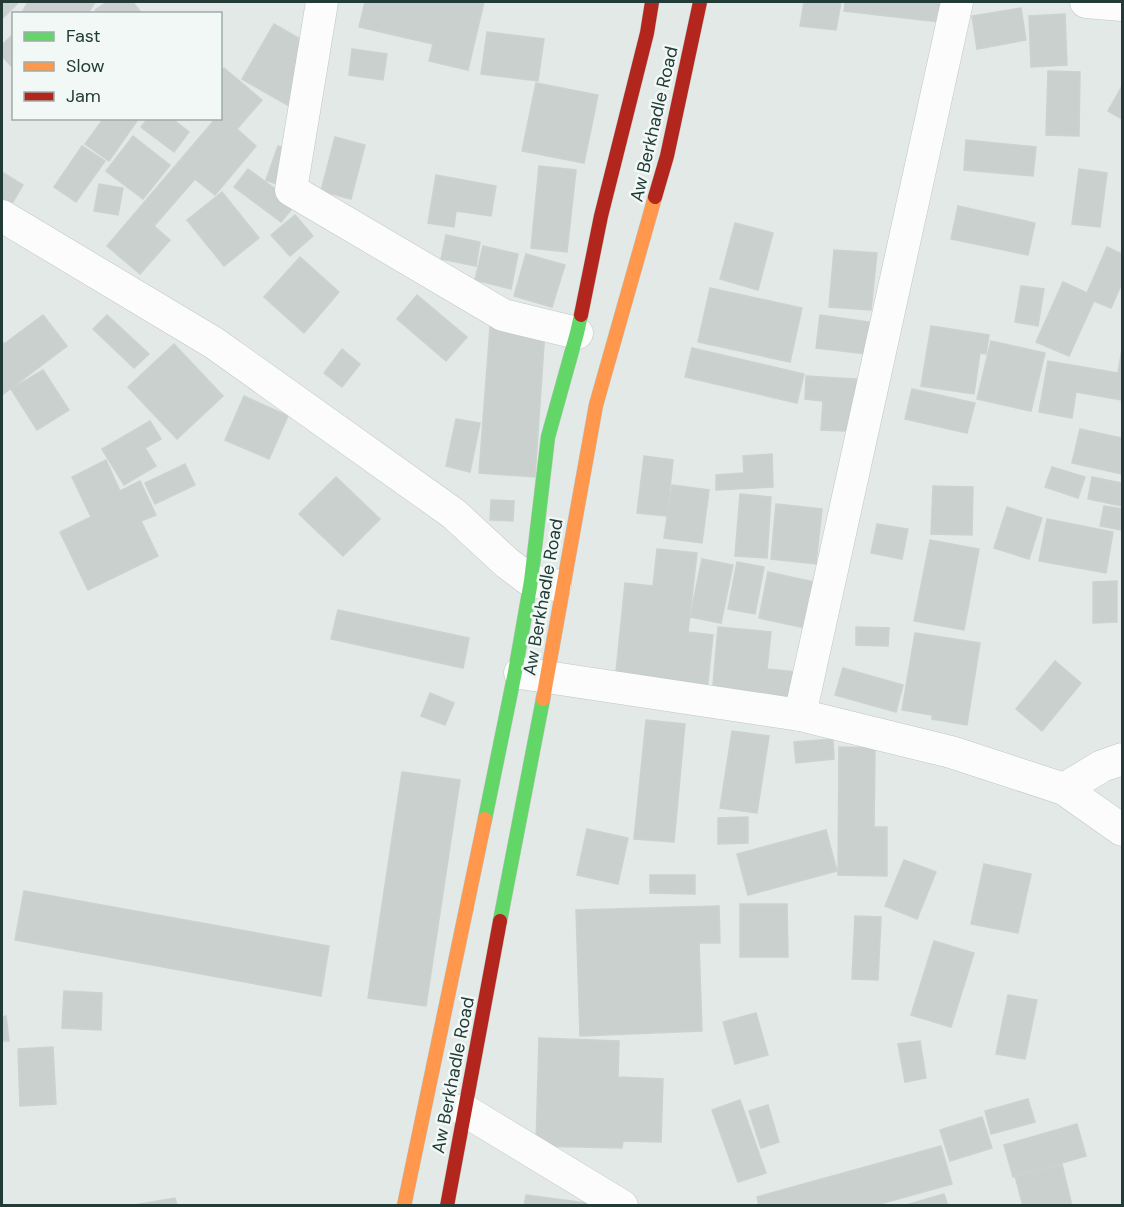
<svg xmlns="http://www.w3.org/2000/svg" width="1124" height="1207" viewBox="0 0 1124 1207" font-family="'DM Sans',sans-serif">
  <rect width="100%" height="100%" fill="#e3e9e6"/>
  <g fill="#cad0ce" stroke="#ccd2cf" stroke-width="1.5">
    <path d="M2,2H19L3,18L2,17Z"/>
    <path d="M28,2H95L88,14H21Z"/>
    <path d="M107,2H133L142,14H97L95,10Z"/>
    <path d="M365,2H484L468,70L429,61L433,44L359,27Z"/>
    <path d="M804,2H841L836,30L800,26Z"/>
    <path d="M845,2H950L948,23L844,11Z"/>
    <path d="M1021,8L1026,40L977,49L972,16Z"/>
    <path d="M1065,14L1067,65L1031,67L1029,16Z"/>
    <path d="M274,24L321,51L289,106L242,79Z"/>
    <path d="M487,32L544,39L538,81L481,74Z"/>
    <path d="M14,33V69L2,56V45Z"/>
    <path d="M352,49L387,54L383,80L349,75Z"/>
    <path d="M224,68L262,100L237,129L256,146L215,195L195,179L154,226L170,240L140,274L107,246L216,118H220V72Z"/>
    <path d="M1048,71L1080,72L1079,136L1046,135Z"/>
    <path d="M536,83L598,95L584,163L522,151Z"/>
    <path d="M1122,86V119L1108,111Z"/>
    <path d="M104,118H139L109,161L85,144Z"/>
    <path d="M148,118H171L189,132L174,152L141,127Z"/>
    <path d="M133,136L170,165L143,199L106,171Z"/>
    <path d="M335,137L365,145L351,199L321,191Z"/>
    <path d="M966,140L1036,147L1033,176L964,170Z"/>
    <path d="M82,146L105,161L76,202L54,187Z"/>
    <path d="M278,146L298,153L284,187L266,180Z"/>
    <path d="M539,166L576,170L567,252L531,248Z"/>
    <path d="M248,169L296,204L281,222L234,187Z"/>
    <path d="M1079,169L1107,173L1100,227L1072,224Z"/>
    <path d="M2,172L23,185L11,205L2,199Z"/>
    <path d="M436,175L496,186L491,216L456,211L454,227L428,223Z"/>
    <path d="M99,184L123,188L118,215L94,211Z"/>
    <path d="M222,192L259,238L224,266L187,220Z"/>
    <path d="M958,206L1035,223L1028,255L951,239Z"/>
    <path d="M295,215L313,236L290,256L271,235Z"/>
    <path d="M735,223L773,233L758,290L720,279Z"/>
    <path d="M446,235L480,242L476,266L441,259Z"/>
    <path d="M483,246L518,254L511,289L475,280Z"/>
    <path d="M1107,247L1122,254V283L1111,308L1094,301L1069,356L1036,342L1063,282L1087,293Z"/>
    <path d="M834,250L877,253L871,310L829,307Z"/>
    <path d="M526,254L565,265L552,307L514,296Z"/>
    <path d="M300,257L339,292L304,333L264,297Z"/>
    <path d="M1021,286L1044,289L1038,326L1015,322Z"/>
    <path d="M710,288L802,308L790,362L698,342Z"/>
    <path d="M417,295L467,337L446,361L397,319Z"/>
    <path d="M43,315L67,346L2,395V341L4,344Z"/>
    <path d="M107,315L149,354L134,368L93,329Z"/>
    <path d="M820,315L888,325L884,356L816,348Z"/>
    <path d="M931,326L989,335L986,354L980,353L974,394L921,386Z"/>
    <path d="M490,327L545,330L535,477L479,473Z"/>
    <path d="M991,341L1045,353L1031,411L977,399Z"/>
    <path d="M174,344L223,396L177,439L128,387Z"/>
    <path d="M692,348L804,374L797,403L685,377Z"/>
    <path d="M342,349L360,364L342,387L324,373Z"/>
    <path d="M1122,349V400L1076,392L1072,418L1039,412L1048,361L1118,373Z"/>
    <path d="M43,370L69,410L37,430L11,389Z"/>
    <path d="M806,376L871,380L869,432L821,430L823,401L805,399Z"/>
    <path d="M912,389L975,403L967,433L905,419Z"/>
    <path d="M244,396L288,416L269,459L225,440Z"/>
    <path d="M456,419L480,423L470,472L446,466Z"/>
    <path d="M150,421L161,439L145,448L156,466L124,485L102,449Z"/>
    <path d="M1080,429L1122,438V474L1072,463Z"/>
    <path d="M772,454L773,487L716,490V475L744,473L743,456Z"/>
    <path d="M644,456L673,460L667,516L637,513Z"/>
    <path d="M106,460L120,491L140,481L156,515L141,521L158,556L88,590L60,532L91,517L72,477Z"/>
    <path d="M185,464L195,485L155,504L145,483Z"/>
    <path d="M1052,467L1085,477L1078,498L1045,487Z"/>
    <path d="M336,477L380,519L343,556L299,514Z"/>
    <path d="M1092,477L1122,483V506L1088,499Z"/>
    <path d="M672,485L709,490L702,543L664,538Z"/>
    <path d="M933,486L973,487L972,535L931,534Z"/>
    <path d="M740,494L771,497L767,558L735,556Z"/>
    <path d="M491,500L514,501L513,521L490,520Z"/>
    <path d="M776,504L822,509L816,564L771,559Z"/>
    <path d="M1104,506L1122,509V530L1100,526Z"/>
    <path d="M1007,507L1042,518L1029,559L994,548Z"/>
    <path d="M1047,519L1113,532L1106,573L1039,561Z"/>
    <path d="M877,524L908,529L902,559L871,553Z"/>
    <path d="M930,540L979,549L964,630L914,621Z"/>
    <path d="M657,549L697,553L688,632L713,635L707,691L615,682L625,583L653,586Z"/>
    <path d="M702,559L733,565L721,623L690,617Z"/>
    <path d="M737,562L764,567L755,614L728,609Z"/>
    <path d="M768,572L824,584L815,630L759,618Z"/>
    <path d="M1117,581V622L1093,623V582Z"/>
    <path d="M338,610L469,638L463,668L331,639Z"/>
    <path d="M718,627L771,632L767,669L805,673L802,705L712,696Z"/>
    <path d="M856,627L889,628L888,646L856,645Z"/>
    <path d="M915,633L980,643L967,725L932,719V715L902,710Z"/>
    <path d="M1055,661L1081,683L1042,731L1016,709Z"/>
    <path d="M843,668L903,685L896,712L835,695Z"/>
    <path d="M430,693L454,703L445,725L421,716Z"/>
    <path d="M646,720L685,724L674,842L634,839Z"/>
    <path d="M732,731L769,736L757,813L720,808Z"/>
    <path d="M833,739L834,759L796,763L794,742Z"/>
    <path d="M839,747L875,748L874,827H887V876L838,875Z"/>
    <path d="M402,772L460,780L426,1006L368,998Z"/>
    <path d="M748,817V843L718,844V818Z"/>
    <path d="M587,829L628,838L618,884L577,875Z"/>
    <path d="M826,830L837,871L748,895L737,854Z"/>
    <path d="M904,860L936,872L917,919L885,906Z"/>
    <path d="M984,864L1031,874L1018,933L971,924Z"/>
    <path d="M650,875H695V894L650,893Z"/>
    <path d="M24,891L329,946L321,996L15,940Z"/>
    <path d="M740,904H787L788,957H740Z"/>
    <path d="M719,906L720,943H699L702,1031L580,1036L576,910Z"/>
    <path d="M855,916L881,917L878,980L852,979Z"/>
    <path d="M934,941L974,953L951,1027L911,1015Z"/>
    <path d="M64,991L102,993L101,1030L62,1028Z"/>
    <path d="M1008,995L1037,1000L1025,1059L996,1054Z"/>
    <path d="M756,1013L768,1055L735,1064L723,1022Z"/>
    <path d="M6,1016L9,1041H2V1017Z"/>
    <path d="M539,1038L619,1041L618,1077L663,1079L661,1142L623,1141L622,1148L536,1146Z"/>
    <path d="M920,1041L926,1078L905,1082L898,1044Z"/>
    <path d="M53,1047L56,1104L20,1106L18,1049Z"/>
    <path d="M1028,1099L1035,1122L991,1134L985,1111Z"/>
    <path d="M740,1100L766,1173L738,1182L712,1110Z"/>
    <path d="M768,1105L779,1142L761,1148L749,1111Z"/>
    <path d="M982,1117L992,1148L950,1161L940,1130Z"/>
    <path d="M1077,1124L1086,1156L1013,1177L1004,1145Z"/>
    <path d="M941,1146L952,1184L873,1206H759L757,1197Z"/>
    <path d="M1062,1164L1072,1206H1023L1015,1176Z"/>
    <path d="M944,1194L948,1206H903Z"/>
    <path d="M526,1195L609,1206H524Z"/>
    <path d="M175,1198L177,1206L134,1205Z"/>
  </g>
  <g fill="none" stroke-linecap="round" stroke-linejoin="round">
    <defs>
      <g id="street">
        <path d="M322,2L291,190L503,315L577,333"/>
        <path d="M1086,2L1122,5"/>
        <path d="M2,216L214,343L454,514L507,563L531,581L555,585"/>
        <path d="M520,673L800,715L951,752L1064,789L1122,830"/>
        <path d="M800,715L957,2"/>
        <path d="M1064,789L1102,766L1122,759"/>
        <path d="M464,1110L622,1206"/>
      </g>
      <g id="fast">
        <path d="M485,819L515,672L531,581L548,437L577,333L581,315"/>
        <path d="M500,921L543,699"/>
      </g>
      <g id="slow">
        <path d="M543,699L596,405L655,197"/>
        <path d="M404,1206L485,819"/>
      </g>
      <g id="jam">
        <path d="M655,197L667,156L700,2"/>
        <path d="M581,315L601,216L647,33L652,2"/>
        <path d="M447,1206L500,921"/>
      </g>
    </defs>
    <use href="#street" stroke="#c0c6c3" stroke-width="33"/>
    <use href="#fast" stroke="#bfc6c4" stroke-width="15"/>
    <use href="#slow" stroke="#bfc6c4" stroke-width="15"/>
    <use href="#jam" stroke="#bfc6c4" stroke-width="15"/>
    <use href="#street" stroke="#fbfcfb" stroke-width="32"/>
    <use href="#fast" stroke="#63d668" stroke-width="14"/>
    <use href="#slow" stroke="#ff974d" stroke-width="14"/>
    <use href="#jam" stroke="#b3261e" stroke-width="14"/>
  </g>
  <g text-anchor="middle" stroke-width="5" stroke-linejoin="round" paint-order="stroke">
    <g font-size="18" fill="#223b36" stroke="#f1f8f5">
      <text transform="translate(654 124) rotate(-77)" y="6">Aw Berkhadle Road</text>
      <text transform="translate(543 597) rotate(-80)" y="6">Aw Berkhadle Road</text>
      <text transform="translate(453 1075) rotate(-79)" y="6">Aw Berkhadle Road</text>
    </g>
  </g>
  <rect width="1124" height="1207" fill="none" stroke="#223b36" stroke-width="6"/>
  <rect x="12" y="12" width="210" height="108" fill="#f1f8f5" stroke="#9eaca9" stroke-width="1.5"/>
  <rect x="24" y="32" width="30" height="9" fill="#63d668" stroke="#9eaca9" stroke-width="1.5"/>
  <text x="66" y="42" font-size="18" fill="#223b36">Fast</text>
  <rect x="24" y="62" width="30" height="9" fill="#ff974d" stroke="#9eaca9" stroke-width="1.5"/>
  <text x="66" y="72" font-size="18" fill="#223b36">Slow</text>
  <rect x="24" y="92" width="30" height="9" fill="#b3261e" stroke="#9eaca9" stroke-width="1.5"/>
  <text x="66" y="102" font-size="18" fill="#223b36">Jam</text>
</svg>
